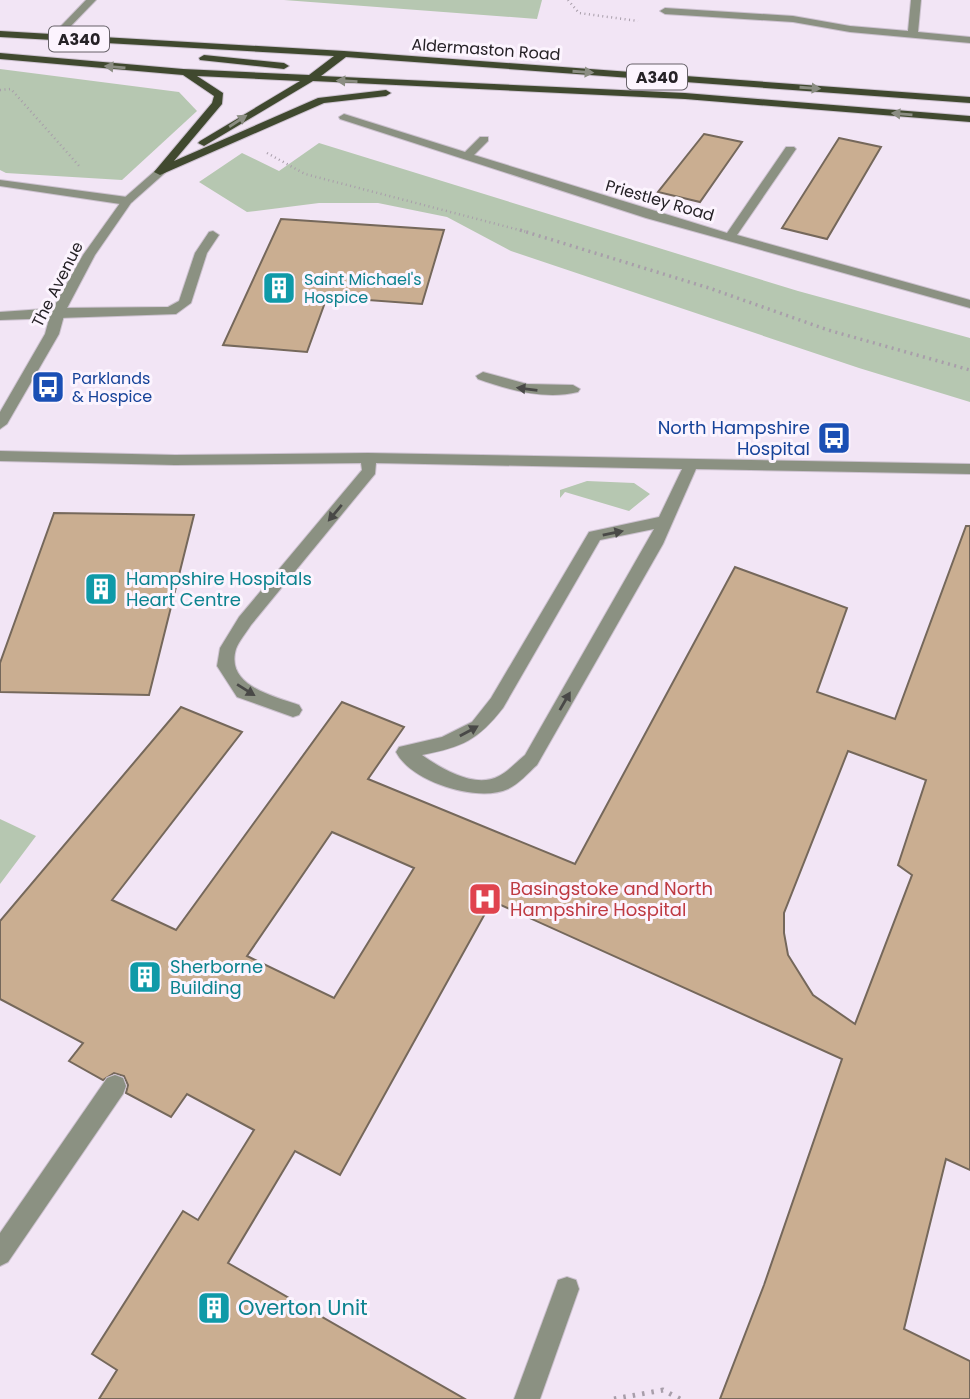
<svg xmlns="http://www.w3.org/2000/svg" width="970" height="1399" viewBox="0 0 970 1399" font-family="Poppins,sans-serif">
  <rect width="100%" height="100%" fill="#f2e5f5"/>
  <g fill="#b6c7b1">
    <path d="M284,0H542L537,19Z"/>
    <path d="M0,69L179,92L197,111L122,180L6,173L0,170Z"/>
    <path d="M319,143L798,291L970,338V402L859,368L511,251L447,217L378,203H319L247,212L199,182L242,153L279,171Z"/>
    <path d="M587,481L634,483L650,494L629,511L565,492L560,498V490Z"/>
    <path d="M0,819L36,836L0,884Z"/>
  </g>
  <g fill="#caae91" stroke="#75685b" stroke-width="2" fill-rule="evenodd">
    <path d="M704,134L742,142L700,202L658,192Z"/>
    <path d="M839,138L881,147L827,239L782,228Z"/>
    <path d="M281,219L444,230L422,304L327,297L307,352L223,345Z"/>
    <path d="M54,513L194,515L149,695L0,692V663Z"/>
    <path d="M966,526H970V1170L946,1159L904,1329L970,1361V1399H720L764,1285L842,1059L492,901L340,1175L295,1151L228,1263L465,1399H99L117,1370L92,1354L183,1211L198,1220L254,1130L187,1094L171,1117L126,1093L128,1085L124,1076L114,1073L103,1080L69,1061L83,1043L0,999V921L181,707L242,732L112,900L176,930L342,702L404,727L368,779L575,864L735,567L847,608L817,692L895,719ZM848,751L926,780L898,865L912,875L855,1024L813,995L788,955L784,933V913ZM332,832L414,868L334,998L247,956Z"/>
  </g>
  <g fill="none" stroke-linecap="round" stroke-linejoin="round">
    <defs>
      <g id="service">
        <path d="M0,180L127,197L133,201L127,205L0,186Z"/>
        <path d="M213,231L219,235L207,253L191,303L176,314L0,320V312L58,308L168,307L179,301L195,253L209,232Z"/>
        <path d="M483,372L527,384L573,385L580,389L578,392C545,400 509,390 478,379L476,376Z"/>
        <path d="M0,451L175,455L368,453L970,464V474L696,469L663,544L537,765C528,773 519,784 508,789C478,803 411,782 396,752L399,747L442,737L472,722L491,698L589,532L659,517L682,469L376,463L375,474L251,625C246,633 239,641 236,649C225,686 274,696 299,705L302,710L299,715L293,717L237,697L217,666L220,648L239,617L362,470L361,463L175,465L0,461ZM654,529L525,755C516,762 509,771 499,776C475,789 442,769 422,755C463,747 478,740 503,708L600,540Z"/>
        <path d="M115,1075L123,1078L126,1086L123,1094L8,1262L0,1266V1233L107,1078Z"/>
        <path d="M567,1277L576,1280L579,1289L540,1399H514L558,1280Z"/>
      </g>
      <g id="minor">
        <path d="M86,0H96L66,31H60V27Z"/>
        <path d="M911,0H921L918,32L970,37V43L850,32L793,22L665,14L660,11L665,8L793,16L850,26L908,31Z"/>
        <path d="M344,114L465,152L480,137H488V141L474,155L727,233L786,147H794L796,149L737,235L970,300V308L646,218L340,119L339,117Z"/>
      </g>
      <path id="tertiary" d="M156,170L166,172L131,203L95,255L65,312L59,334L7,424L0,429V412L45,334L51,312L83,255L123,199Z"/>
      <g id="primary">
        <path d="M0,31L344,51L970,97V103L346,57L321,76L685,93L970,116V122L685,99L313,81L204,146L198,143L200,141L300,81L197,76L223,93L222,104L174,161L318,98L386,90L391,93L386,96L324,103L160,175L154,172L212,103L214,96L183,75L0,59V53L183,69L309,75L334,56L0,37Z"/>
        <path d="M204,55L284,63L289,66L284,69L200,60L199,58Z"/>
      </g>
    </defs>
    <use href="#service" stroke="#cdc2d0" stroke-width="2"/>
    <use href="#minor" stroke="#cdc2d0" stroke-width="2"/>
    <use href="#tertiary" stroke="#cdc2d0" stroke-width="2"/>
    <use href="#primary" stroke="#cdc2d0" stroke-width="2"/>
    <g stroke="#a89eaa" stroke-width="2.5" stroke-dasharray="1 3.5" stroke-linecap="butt">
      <path d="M568,0L579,13L638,21"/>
      <path d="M0,90L11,89L80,167"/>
      <path d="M267,153L305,174L527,232"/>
    </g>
    <path stroke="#a89eaa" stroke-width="3.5" stroke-dasharray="2 4.5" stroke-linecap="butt" d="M520,230L709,288L828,330L970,370"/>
    <path stroke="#a89eaa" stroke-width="5" stroke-dasharray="2.5 7" stroke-linecap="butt" d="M614,1399L663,1390L680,1399"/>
    <use href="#service" fill="#8b9182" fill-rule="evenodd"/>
    <use href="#minor" fill="#8b9182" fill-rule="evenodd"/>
    <use href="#tertiary" fill="#8b9182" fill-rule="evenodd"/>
    <use href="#primary" fill="#40492f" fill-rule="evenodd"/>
  </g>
  <defs><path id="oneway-solid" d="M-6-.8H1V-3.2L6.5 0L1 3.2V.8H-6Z" transform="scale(1.75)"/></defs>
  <g fill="#8b8d82">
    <use href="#oneway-solid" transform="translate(115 67) rotate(-175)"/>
    <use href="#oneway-solid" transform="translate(583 72) rotate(4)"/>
    <use href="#oneway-solid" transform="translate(347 81) rotate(-177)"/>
    <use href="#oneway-solid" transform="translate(810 88) rotate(4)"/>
    <use href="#oneway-solid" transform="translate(902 114) rotate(-175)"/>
    <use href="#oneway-solid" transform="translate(238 121) rotate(-33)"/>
  </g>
  <g fill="#494947">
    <use href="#oneway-solid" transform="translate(527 389) rotate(-173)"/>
    <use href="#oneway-solid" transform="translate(335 513) rotate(130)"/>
    <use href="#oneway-solid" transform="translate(613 533) rotate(-12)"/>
    <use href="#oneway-solid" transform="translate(246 690) rotate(32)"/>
    <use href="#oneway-solid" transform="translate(565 701) rotate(-60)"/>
    <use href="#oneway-solid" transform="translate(469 731) rotate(-29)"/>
  </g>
  <defs>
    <symbol id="building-square" viewBox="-11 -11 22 22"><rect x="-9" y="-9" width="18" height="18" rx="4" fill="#0f9aa8" stroke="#fcf4fe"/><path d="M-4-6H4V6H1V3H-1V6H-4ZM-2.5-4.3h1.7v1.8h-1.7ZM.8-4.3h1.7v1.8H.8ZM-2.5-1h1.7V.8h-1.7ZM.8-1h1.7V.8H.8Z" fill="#fff"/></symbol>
    <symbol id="bus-square" viewBox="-11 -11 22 22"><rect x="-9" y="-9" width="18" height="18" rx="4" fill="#1a4fb4" stroke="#fcf4fe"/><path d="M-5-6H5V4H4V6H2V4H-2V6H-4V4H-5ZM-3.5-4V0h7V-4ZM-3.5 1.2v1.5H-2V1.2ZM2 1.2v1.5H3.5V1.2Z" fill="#fff"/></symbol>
    <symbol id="hospital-square" viewBox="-11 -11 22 22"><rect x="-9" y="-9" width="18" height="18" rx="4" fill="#e0444e" stroke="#fcf4fe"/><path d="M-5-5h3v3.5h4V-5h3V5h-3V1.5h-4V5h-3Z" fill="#fff"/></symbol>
  </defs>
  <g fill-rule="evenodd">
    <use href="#building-square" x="260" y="269" width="38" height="38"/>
    <use href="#bus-square" x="29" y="368" width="38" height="38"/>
    <use href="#bus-square" x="815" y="419" width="38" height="38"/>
    <use href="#building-square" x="82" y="570" width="38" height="38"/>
    <use href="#hospital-square" x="466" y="880" width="38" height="38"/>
    <use href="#building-square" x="126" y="958" width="38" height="38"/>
    <use href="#building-square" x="195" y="1289" width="38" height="38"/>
  </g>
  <g text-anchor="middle" stroke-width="6" stroke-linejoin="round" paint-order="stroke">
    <g fill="#fcf4fe" stroke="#666168" stroke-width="2">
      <rect x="49" y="26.5" width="60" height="25" rx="5"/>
      <rect x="627" y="64.5" width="60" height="25" rx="5"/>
    </g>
    <g font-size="16" font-weight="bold" fill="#262227">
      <text x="79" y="45">A340</text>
      <text x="657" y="83">A340</text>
    </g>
    <g font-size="16" fill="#262227" stroke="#fcf4fe">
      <text transform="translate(486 49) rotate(4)" y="6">Aldermaston Road</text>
      <text transform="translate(660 200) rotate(16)" y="6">Priestley Road</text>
      <text transform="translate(57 284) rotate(-63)" y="6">The Avenue</text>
    </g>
    <g font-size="16" fill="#0d838f" stroke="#fcf4fe" text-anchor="start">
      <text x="304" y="285">Saint Michael's<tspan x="304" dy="18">Hospice</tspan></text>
    </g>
    <g font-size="16" fill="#164399" stroke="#fcf4fe" text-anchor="start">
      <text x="72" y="384">Parklands<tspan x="72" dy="18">&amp; Hospice</tspan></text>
    </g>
    <g font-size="18" fill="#164399" stroke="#fcf4fe" text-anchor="end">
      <text x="810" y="434">North Hampshire<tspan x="810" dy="21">Hospital</tspan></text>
    </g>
    <g font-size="18" fill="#0d838f" stroke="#fcf4fe" text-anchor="start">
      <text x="126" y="585">Hampshire Hospitals<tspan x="126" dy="21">Heart Centre</tspan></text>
      <text x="170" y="973">Sherborne<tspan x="170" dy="21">Building</tspan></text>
    </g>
    <g font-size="18" fill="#be3a42" stroke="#fcf4fe" text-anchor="start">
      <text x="510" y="895">Basingstoke and North<tspan x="510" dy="21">Hampshire Hospital</tspan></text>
    </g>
    <g font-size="21" fill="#0d838f" stroke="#fcf4fe" text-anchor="start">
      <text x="238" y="1315">Overton Unit</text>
    </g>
  </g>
</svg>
